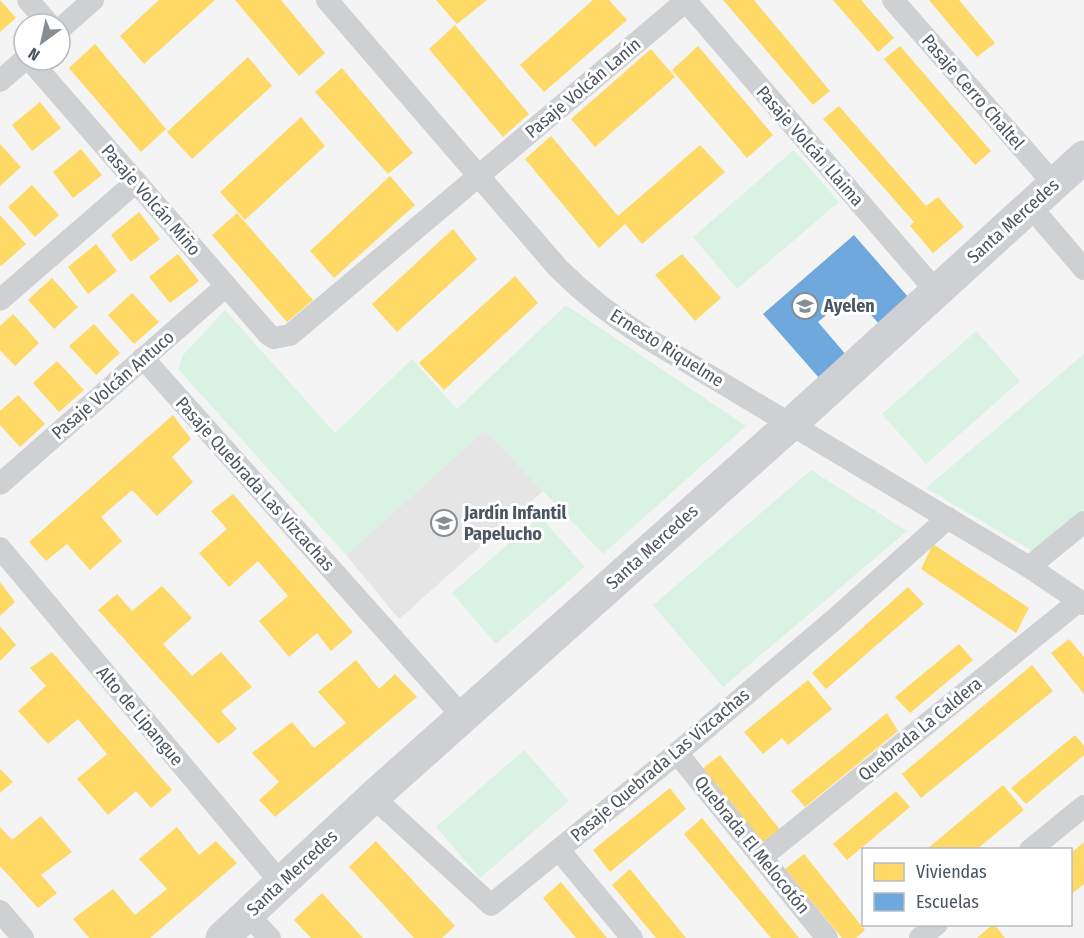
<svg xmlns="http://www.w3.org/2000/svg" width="1084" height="938" viewBox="0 0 1084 938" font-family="'Fira Sans Condensed',sans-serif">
  <rect width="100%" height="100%" fill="#f4f4f4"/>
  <path fill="#e6e5e6" d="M485,430L543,491L399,619L346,555Z"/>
  <g fill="#d9f2e3">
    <path d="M794,150L839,202L737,289L693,237Z"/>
    <path d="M566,305L746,426L603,554L485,430L346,555L178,369L183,355L225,310L335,433L412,359L457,409Z"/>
    <path d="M976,331L1020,381L926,464L882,414Z"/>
    <path d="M1084,354V510L1034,552L926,488Z"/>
    <path d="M811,470L907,531L723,687L653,605Z"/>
    <path d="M540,516L585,567L496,644L452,593Z"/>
    <path d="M524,750L569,801L480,878L436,827Z"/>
  </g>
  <g fill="#ffd966">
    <path d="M0,0L16,18L0,32Z"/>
    <path d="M159,0H215L144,64L120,36Z"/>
    <path d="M235,0H281L325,53L299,76Z"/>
    <path d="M436,0H487L457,24Z"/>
    <path d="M593,0H609L627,20L544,92L520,65Z"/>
    <path d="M723,0H754L830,91L813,105Z"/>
    <path d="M833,0H861L894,38L878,52Z"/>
    <path d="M929,0H959L995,43L977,57Z"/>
    <path d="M455,25L529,114L503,137L429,49Z"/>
    <path d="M95,44L166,129L141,152L69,68Z"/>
    <path d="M698,46L773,135L747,158L672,70Z"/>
    <path d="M900,46L991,151L975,165L884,59Z"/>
    <path d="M651,49L675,77L595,147L571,119Z"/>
    <path d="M248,57L272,86L192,159L167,132Z"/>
    <path d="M342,68L413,153L388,174L315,92Z"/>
    <path d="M40,102L61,128L32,151L12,125Z"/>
    <path d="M839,106L926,206L938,197L964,227L933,253L910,226L914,222L823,119Z"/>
    <path d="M301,117L325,146L245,220L220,192Z"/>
    <path d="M551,136L618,216L700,145L725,172L642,244L625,224L599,248L525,159Z"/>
    <path d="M0,144L21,167L0,186Z"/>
    <path d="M81,149L102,175L73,198L53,172Z"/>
    <path d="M390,176L415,205L334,278L310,251Z"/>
    <path d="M32,185L59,215L35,237L8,207Z"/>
    <path d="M139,212L160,239L131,262L111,235Z"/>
    <path d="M237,213L313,300L287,322L212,235Z"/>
    <path d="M0,215L26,244L1,266L0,265Z"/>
    <path d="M453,229L477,259L397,332L372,304Z"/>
    <path d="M96,244L117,271L88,294L68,267Z"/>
    <path d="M178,254L199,281L170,303L149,277Z"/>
    <path d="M682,254L721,298L695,321L655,275Z"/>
    <path d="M515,276L538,303L444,390L419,363Z"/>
    <path d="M52,278L78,307L54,329L28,300Z"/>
    <path d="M132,293L159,322L134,344L108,315Z"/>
    <path d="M13,314L39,343L15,366L0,350V326Z"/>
    <path d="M94,324L120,353L96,375L69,346Z"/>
    <path d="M57,361L84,390L59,412L33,383Z"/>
    <path d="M18,395L45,424L20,447L0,425V411Z"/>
    <path d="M173,415L191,439L172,457L193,482L157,516L132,490L101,517L122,541L90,570L67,544L46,561L29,542Z"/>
    <path d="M233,494L353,632L331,651L317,633L289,657L259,621L288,596L258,561L229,587L199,553L227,529L211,511Z"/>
    <path d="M933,544L1029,608L1016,633L921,569Z"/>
    <path d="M0,582L15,602L0,616Z"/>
    <path d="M162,586L192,618L163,644L192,676L221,652L252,687L221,711L237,729L218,744L98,610L117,594L132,611Z"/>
    <path d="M908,587L924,604L826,689L812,673Z"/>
    <path d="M0,626L16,645L0,661Z"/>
    <path d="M1069,639L1084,657V694L1051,653Z"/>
    <path d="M959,644L973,660L910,713L895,697Z"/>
    <path d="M52,652L172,790L151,808L136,791L108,815L77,779L107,754L78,719L48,744L18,711L46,686L30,668Z"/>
    <path d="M356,660L379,689L395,674L417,697L275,817L259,800L279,782L252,753L292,722L314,748L346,723L318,692Z"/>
    <path d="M1032,665L1053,691L921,798L902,774Z"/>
    <path d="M808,680L832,709L788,745L782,738L763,754L744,732Z"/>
    <path d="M887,713L898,731L805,807L791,791Z"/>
    <path d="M1075,735L1084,746V755L1026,804L1011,788Z"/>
    <path d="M720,755L781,831L764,845L702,769Z"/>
    <path d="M0,769L13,782L0,793Z"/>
    <path d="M1003,785L1024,810L976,850H926Z"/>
    <path d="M670,788L686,809L610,872L593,850Z"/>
    <path d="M896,791L910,807L847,860L833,844Z"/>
    <path d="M41,816L72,852L41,875L57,893L38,908L0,866V827L12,840Z"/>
    <path d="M702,818L799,938H771L684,834Z"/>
    <path d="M177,827L199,855L216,841L237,863L150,938H89L73,919L113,889L135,915L167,889L139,859Z"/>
    <path d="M376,841L455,926L442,938H414L349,867Z"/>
    <path d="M1084,842V884L1070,895V854Z"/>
    <path d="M804,854L865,930L856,938H842L785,869Z"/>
    <path d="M630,869L686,938H656L612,885Z"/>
    <path d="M561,882L607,938H576L543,898Z"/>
    <path d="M322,893L363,938H311L294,920Z"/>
    <path d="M994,924L1005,938H977L993,924Z"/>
  </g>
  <path fill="#6fa8dc" d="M854,235L909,298L879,324L852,293L818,322L847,356L820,379L763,314Z"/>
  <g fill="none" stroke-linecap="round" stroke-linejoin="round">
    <g stroke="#ced0d2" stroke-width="22">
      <path d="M28,0L49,24"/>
      <path d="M327,0L558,268C585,295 613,317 645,337L1029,567L1084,604"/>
      <path d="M685,0L936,291"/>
      <path d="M893,0L1054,184"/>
      <path d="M60,29L93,0"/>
      <path d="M30,60L268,334L274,338L290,335L687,0"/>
      <path d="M0,81L24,60"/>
      <path d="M1030,206L1084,269"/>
      <path d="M0,300L136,182"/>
      <path d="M143,358L463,717"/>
      <path d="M0,484L226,286"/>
      <path d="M0,548L281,883"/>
      <path d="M1029,567L1084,522"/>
      <path d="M677,753L827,938"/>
      <path d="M373,797L491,905L677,753L835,619L948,518"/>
      <path d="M559,850L632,938"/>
      <path d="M1030,850L1084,806"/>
      <path d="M762,857L1079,601"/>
      <path d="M0,911L23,938"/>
      <path d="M247,914L270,938"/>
      <path d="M920,938L937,924"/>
    </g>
    <path stroke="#ced0d4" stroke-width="33" d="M222,938L373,797L791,424L1084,157"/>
  </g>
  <defs>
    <symbol id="school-ring" viewBox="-11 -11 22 22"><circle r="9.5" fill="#fff" stroke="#868d94" stroke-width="1.5"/><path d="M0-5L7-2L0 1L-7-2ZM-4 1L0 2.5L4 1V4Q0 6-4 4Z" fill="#868d94"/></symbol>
  </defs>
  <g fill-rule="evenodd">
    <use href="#school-ring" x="790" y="291" width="30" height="30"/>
    <use href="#school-ring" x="429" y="508" width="30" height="30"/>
  </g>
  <g text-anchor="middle" stroke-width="6" stroke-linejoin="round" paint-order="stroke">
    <g font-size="18" fill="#4a5661" stroke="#fff">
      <text transform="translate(583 88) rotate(-40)" y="6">Pasaje Volcán Lanín</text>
      <text transform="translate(973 92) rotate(49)" y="6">Pasaje Cerro Chaltel</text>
      <text transform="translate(810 146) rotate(49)" y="6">Pasaje Volcán Llaima</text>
      <text transform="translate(151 200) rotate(49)" y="6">Pasaje Volcán Miño</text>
      <text transform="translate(1013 221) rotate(-42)" y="6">Santa Mercedes</text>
      <text transform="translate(667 348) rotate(32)" y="6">Ernesto Riquelme</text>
      <text transform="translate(113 385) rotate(-41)" y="6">Pasaje Volcán Antuco</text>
      <text transform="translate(255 484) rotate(48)" y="6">Pasaje Quebrada Las Vizcachas</text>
      <text transform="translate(652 547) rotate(-42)" y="6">Santa Mercedes</text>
      <text transform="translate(140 716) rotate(50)" y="6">Alto de Lipangue</text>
      <text transform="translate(920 729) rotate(-39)" y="6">Quebrada La Caldera</text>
      <text transform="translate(660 765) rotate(-40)" y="6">Pasaje Quebrada Las Vizcachas</text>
      <text transform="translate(752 845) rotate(51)" y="6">Quebrada El Melocotón</text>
      <text transform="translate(292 873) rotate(-43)" y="6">Santa Mercedes</text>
    </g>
    <g font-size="18" font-weight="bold" fill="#4a5661" stroke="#fff" text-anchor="start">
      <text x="824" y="312">Ayelen</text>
      <text x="464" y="519">Jardín Infantil<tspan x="464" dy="21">Papelucho</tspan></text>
    </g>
  </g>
  <rect x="862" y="848" width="210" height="78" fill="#ffffff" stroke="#b7bbc0" stroke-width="1.5"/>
  <rect x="874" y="863" width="30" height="18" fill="#ffd966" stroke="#b7bbc0" stroke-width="1.5"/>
  <text x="916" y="878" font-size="18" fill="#4a5661">Viviendas</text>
  <rect x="874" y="893" width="30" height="18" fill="#6fa8dc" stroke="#b7bbc0" stroke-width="1.5"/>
  <text x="916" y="908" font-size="18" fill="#4a5661">Escuelas</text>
  <g transform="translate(42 42) rotate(213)"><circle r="28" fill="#ffffff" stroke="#b7bbc0" stroke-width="1.5"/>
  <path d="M0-4.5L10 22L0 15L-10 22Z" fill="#868d94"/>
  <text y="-9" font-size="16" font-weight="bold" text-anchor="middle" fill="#4a5661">N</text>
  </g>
</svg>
